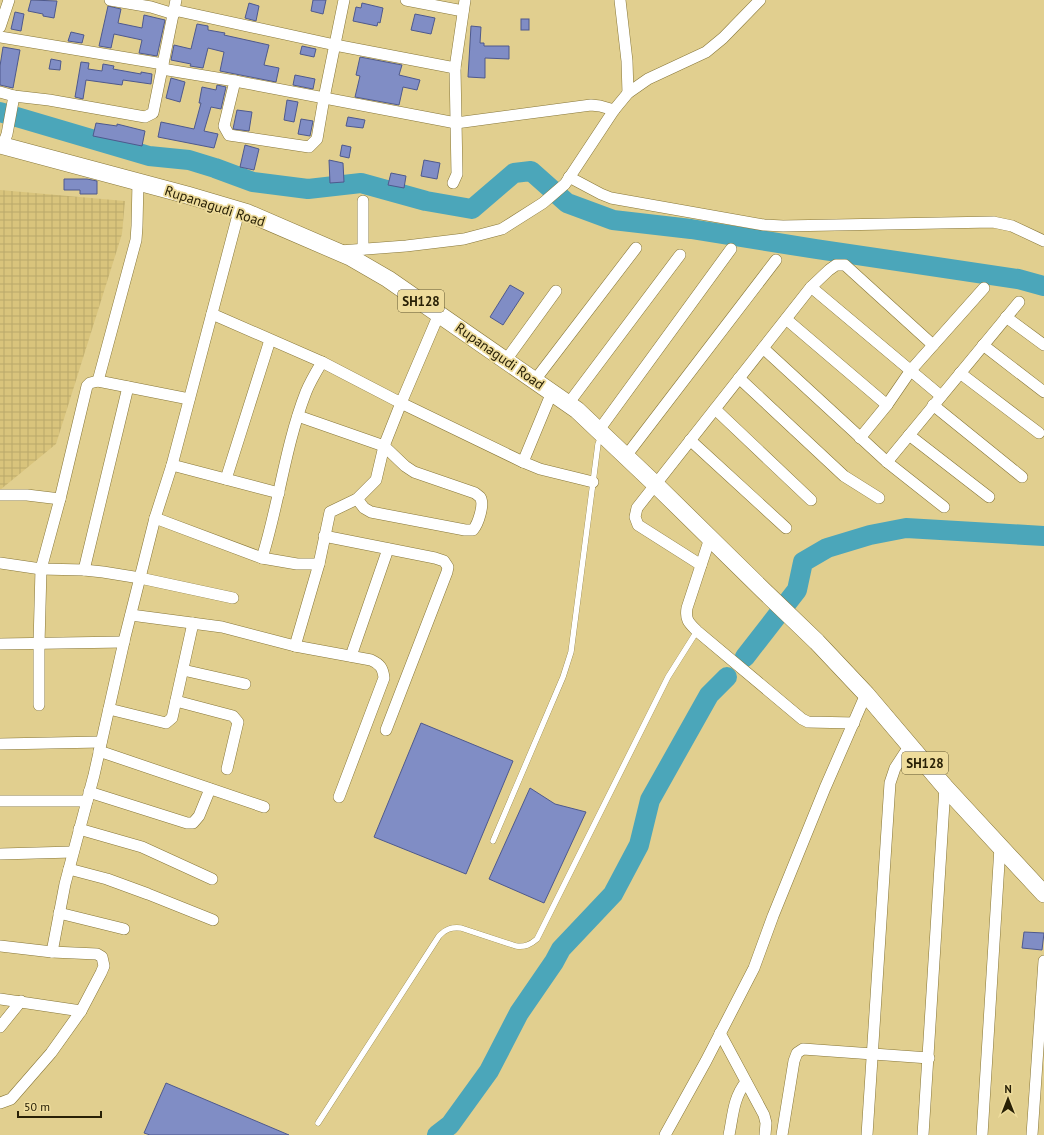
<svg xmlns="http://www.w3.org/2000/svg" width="1044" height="1135" viewBox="0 0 1044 1135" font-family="'PT Sans',sans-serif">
  <defs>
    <pattern id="industrial-grid" width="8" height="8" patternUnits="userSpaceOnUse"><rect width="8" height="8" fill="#d9c47c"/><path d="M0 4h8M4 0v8" fill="none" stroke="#baa86a"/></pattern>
  </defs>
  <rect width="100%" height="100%" fill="#e1cf8f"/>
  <path fill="url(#industrial-grid)" d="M0,190L125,201L122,234L56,444L0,490Z"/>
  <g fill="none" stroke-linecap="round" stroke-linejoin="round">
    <g stroke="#4ba6ba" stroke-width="20">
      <path d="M0,112L149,156L189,160L215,168L253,182L308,189L361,183L426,201L472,209L514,173L531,171L567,203L613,220L691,229L816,249L1018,279L1044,286"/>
      <path d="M745,657L797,590L803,562L827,548L870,535L906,528L1044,536"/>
      <path d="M437,1135L450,1125L489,1071L519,1013L554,962L561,949L613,894L639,845L650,800L709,695L727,677"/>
    </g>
  </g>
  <g fill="#808dc5" stroke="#4e598d">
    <path d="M31,0L57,1L54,18L43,16V14L28,11Z"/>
    <path d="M313,0H326L323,14L311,11Z"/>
    <path d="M249,3L259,6L256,21L245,18Z"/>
    <path d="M362,3L383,8L380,23L378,22L377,26L353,21L356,7L361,8Z"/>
    <path d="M108,6L121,9L118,23L142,28L144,15L165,20L157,56L139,53L142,40L114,34L111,48L99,46Z"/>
    <path d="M15,12L24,14L21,31L11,29Z"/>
    <path d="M415,14L435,18L431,34L411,30Z"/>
    <rect x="521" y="19" width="8" height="11"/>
    <path d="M197,24L208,26V30L225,33L224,35L269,45L264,65L279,68L276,82L220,71L224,52L208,48L203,68L190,66L191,64L171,60L174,45L191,49Z"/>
    <path d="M471,26L481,27L480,43H484V46H509V59L485,58V78L468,77Z"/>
    <path d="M71,32L84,35L82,43L68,41Z"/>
    <path d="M302,46L316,49L314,57L300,54Z"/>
    <path d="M3,47L20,50L13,88L0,85V66Z"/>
    <path d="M360,57L402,65L399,75L420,80L417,90L403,87L399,105L355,97L360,76L356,75Z"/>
    <path d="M51,59L61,61L60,70L49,69Z"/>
    <path d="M81,62L89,63L88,69L102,71L103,64L114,66L113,69L141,74V72L152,74L151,84L123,80L122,85L86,80L83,99L75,97Z"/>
    <path d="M295,75L315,79L313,89L293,85Z"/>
    <path d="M171,78L185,82L180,102L166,98Z"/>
    <path d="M217,85L226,87L221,109L211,107L204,131L218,134L214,148L158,137L161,122L194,129L201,103H199L202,87L216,90Z"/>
    <path d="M287,100L298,102L294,122L284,120Z"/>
    <path d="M237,110L252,112L249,131L233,129Z"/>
    <path d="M348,117L365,120L363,128L346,126Z"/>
    <path d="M301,119L313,121L310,136L298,134Z"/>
    <path d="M96,123L117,126V124L145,131L142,146L93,136Z"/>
    <path d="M245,145L259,149L254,170L240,167Z"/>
    <path d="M342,145L351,147L349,158L340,156Z"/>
    <path d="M329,160L343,163L344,182L330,183Z"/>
    <path d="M424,160L440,163L437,179L421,176Z"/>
    <path d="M391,173L406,176L404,188L388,185Z"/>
    <path d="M64,179H87L97,181V194H80V190H64Z"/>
    <path d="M510,285L524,293L503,325L490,317Z"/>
    <path d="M421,723L513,761L466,874L374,837Z"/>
    <path d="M530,788L555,804L586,812L544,903L489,879Z"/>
    <path d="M1024,932L1044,933L1042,950L1022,948Z"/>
    <path d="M166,1083L289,1135H150L144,1133Z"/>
  </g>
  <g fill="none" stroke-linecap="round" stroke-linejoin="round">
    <defs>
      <g id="lane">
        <path d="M493,841L563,677L571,652L598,444L601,437"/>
        <path d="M318,1123L439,936C446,929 451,927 461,928L516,946C525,947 530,945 537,939L668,677L697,631"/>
      </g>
      <g id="street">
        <path d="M110,0L151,7L174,14"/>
        <path d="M406,0L463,11"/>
        <path d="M620,0L627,61L628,93"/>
        <path d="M174,10L335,45L455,68"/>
        <path d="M0,27L9,0"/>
        <path d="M0,37L163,64"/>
        <path d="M162,69L235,81L224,126L229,135L309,147L317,139L324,98L344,0"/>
        <path d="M235,81L456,123L591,105L600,106L614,110"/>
        <path d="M0,92L14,96L49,100L145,117L153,113L176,0"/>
        <path d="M3,145L7,134L14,96"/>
        <path d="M569,177L601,194L611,198L764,225L783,226L993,222L1012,226L1044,241"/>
        <path d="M453,183L457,174L455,68L465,0"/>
        <path d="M363,201V249"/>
        <path d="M340,251L406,246L464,239L502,229L543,203L565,184L614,110L628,93L648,79L706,52L723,38L760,0"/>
        <path d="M811,287L941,396"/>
        <path d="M212,314L322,362L401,403L439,314"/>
        <path d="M1006,317L1044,345"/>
        <path d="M786,319L887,405"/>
        <path d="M983,345L1044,392"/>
        <path d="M763,348L887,462L944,507"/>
        <path d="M506,360L556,291"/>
        <path d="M960,373L1039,433"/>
        <path d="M739,378L844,476L879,498"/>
        <path d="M535,380L636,248"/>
        <path d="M98,381L136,240L137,226L138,182"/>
        <path d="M552,392L523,462L540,469L593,482"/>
        <path d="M568,404L680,255"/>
        <path d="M933,405L1022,477"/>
        <path d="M715,409L811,500"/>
        <path d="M298,416L384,446L405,466L414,472L475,493C475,493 480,497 480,497C485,504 478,524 473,530H465L371,512L364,508L357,499"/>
        <path d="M599,430L731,249"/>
        <path d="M909,435L989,497"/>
        <path d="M860,438L887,405L911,370L984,288"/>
        <path d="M690,440L786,528"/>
        <path d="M626,456L776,260"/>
        <path d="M887,462L1019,302"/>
        <path d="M172,465L279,493"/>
        <path d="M226,479L270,340"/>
        <path d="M0,495H27L60,499"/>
        <path d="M155,518L262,558L297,564H319"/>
        <path d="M324,536L435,558L444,561L448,567L447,572L386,730"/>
        <path d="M710,538L687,608C685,620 689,623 697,631L802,719L808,722L854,723"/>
        <path d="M262,558C279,504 285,446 306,392C310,382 316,372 322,362"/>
        <path d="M0,563L41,569L84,570L103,572L140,578L233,598"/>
        <path d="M701,565L638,525L635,517L637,508L811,287L829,270L836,265H845L933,345"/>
        <path d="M84,570L128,387"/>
        <path d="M131,615L222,627L295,646L371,660C380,664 383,668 384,678L339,797"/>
        <path d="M0,644L124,642"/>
        <path d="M295,646L319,564L330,512L357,499L376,480L384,446L401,403L523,462"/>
        <path d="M351,656L388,549"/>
        <path d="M183,670L245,684"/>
        <path d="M176,701L233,716L238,722L227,769"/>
        <path d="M39,705V644L41,569L60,499L87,386L90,383L98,381L189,399"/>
        <path d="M109,709L166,723L172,718L193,623"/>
        <path d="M0,744L101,742"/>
        <path d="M99,751L264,807"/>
        <path d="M89,792L187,823H193L199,816L210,789"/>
        <path d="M0,801H87"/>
        <path d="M79,829L142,847L212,879"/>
        <path d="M0,854L73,852"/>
        <path d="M69,869L107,879L148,894L213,920"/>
        <path d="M59,913L124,929"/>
        <path d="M0,946L52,952L97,954L102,957L104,966L101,973L81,1011L51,1053L11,1099L0,1103"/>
        <path d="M52,952L65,884L94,775L125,637L155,518L172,465L239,211"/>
        <path d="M0,999L81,1011"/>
        <path d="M0,1027L21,1001"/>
        <path d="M720,1033L764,1115L766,1123L765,1135"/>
        <path d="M665,1135L706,1061L754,968L773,916L825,788L866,694"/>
        <path d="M729,1135C733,1116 733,1098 746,1082"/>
        <path d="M782,1135L794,1061L797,1053L803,1049L929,1058"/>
        <path d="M867,1135L890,783L895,768L910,745"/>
        <path d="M923,1135L945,787"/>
        <path d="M982,1135L1000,847"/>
        <path d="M1032,1135L1044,961"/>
      </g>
      <path id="primary" d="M0,145L187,195L248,213L350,257L388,279L577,410L655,484L765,592L817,642L866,694L945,787L1044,894"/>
    </defs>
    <use href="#lane" stroke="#877638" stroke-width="6"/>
    <use href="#street" stroke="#877638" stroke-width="12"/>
    <use href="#primary" stroke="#877638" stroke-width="18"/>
    <use href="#lane" stroke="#fff" stroke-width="5.5"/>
    <use href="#street" stroke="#fff" stroke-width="11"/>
    <use href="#primary" stroke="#fff" stroke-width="17"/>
  </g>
  <g text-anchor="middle" stroke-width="3.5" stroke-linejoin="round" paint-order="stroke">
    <g fill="#eedc9c" stroke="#635833" stroke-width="1">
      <rect x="398" y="290" width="46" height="22" rx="3"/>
      <rect x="902" y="752" width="46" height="22" rx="3"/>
    </g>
    <g font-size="13" font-weight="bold" fill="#282006">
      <text x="421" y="306">SH128</text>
      <text x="925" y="768">SH128</text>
    </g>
    <g font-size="14" fill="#282006" stroke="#eedc9c">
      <text transform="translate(215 206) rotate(18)" y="5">Rupanagudi Road</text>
      <text transform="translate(500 356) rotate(35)" y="5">Rupanagudi Road</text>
    </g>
  </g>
  <g transform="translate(1008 1099)" stroke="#eedc9c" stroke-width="3" paint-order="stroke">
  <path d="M0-3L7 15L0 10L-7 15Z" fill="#282006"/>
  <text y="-6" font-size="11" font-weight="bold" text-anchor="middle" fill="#282006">N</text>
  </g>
  <path d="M18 1111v6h83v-6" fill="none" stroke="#282006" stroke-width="2"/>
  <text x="24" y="1111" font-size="12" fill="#282006" stroke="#eedc9c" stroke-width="3" paint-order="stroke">50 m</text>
</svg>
